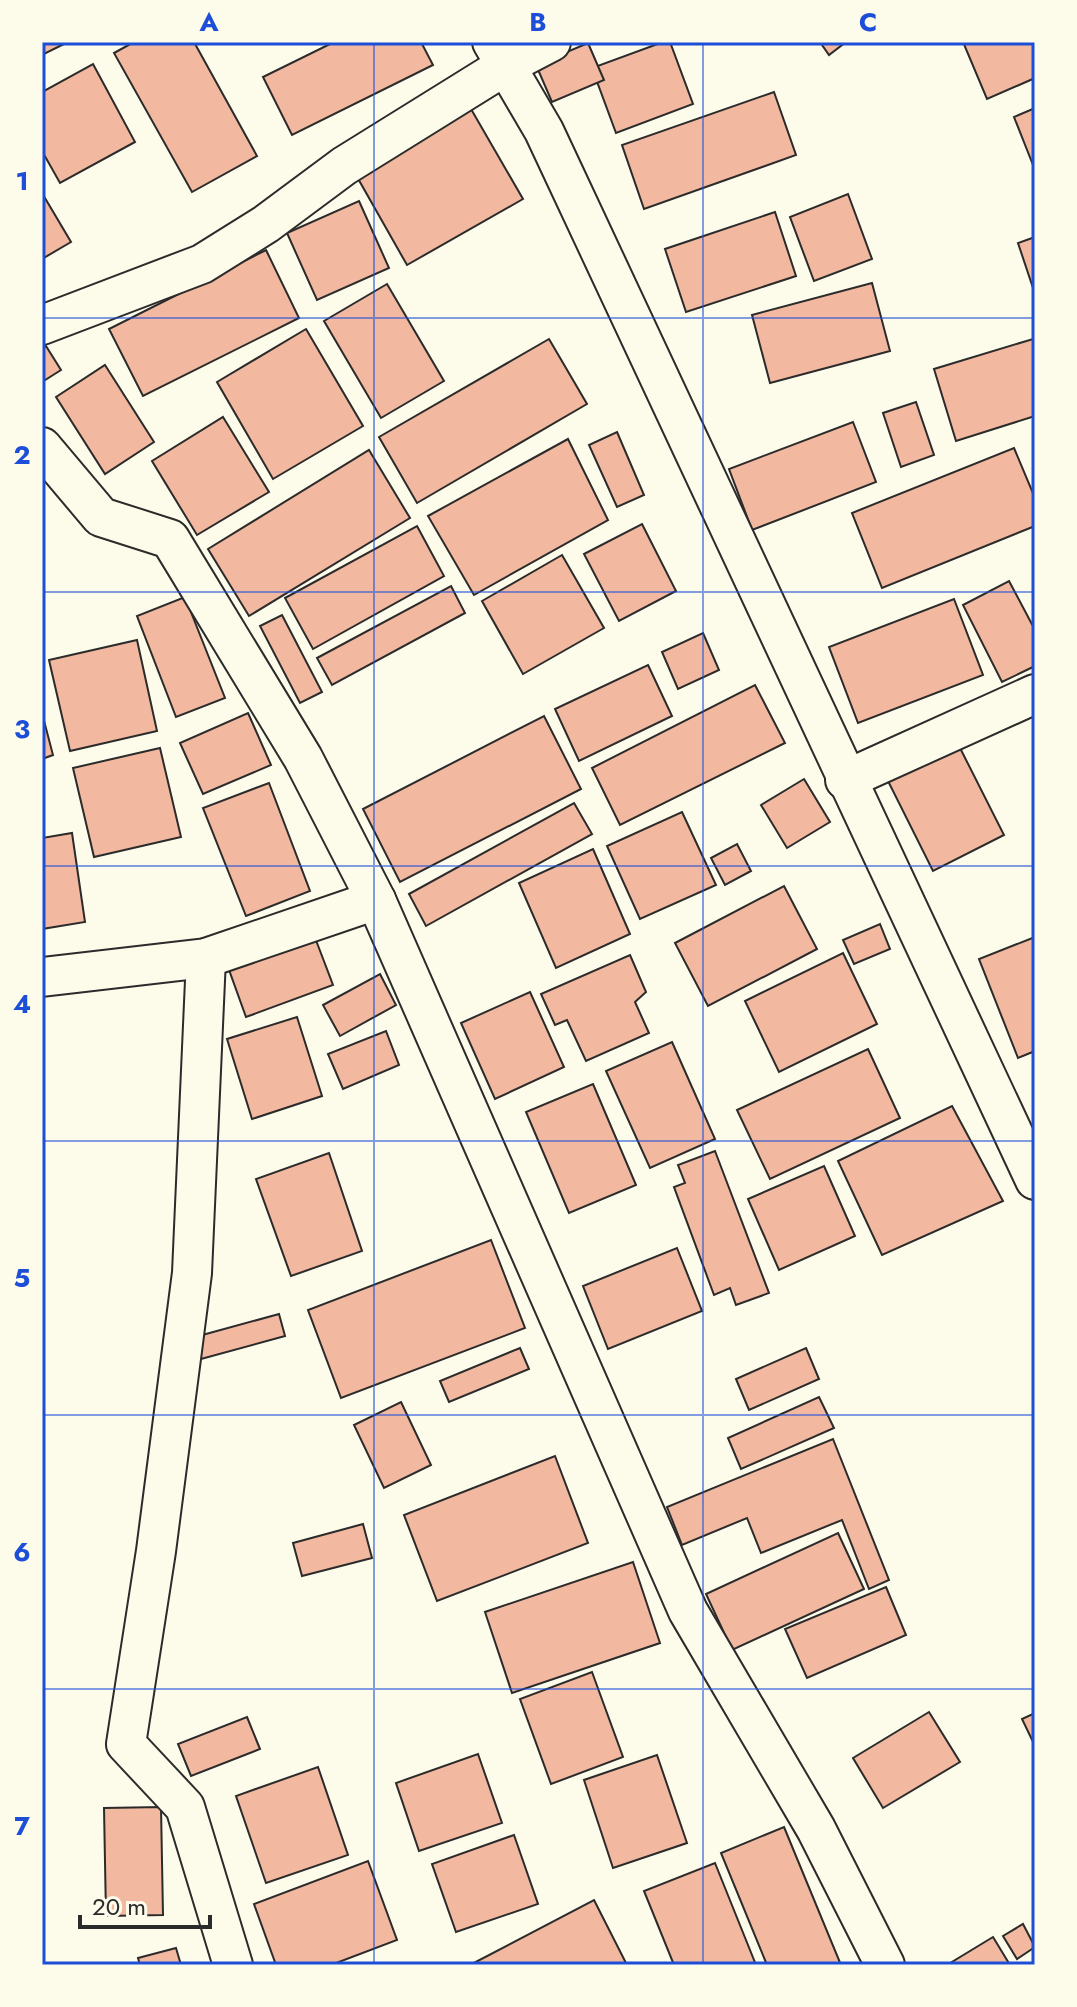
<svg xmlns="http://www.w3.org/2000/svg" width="1077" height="2007" viewBox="0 0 1077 2007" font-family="Jost,sans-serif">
  <rect width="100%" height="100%" fill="#fdfbea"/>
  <g fill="#f2b8a0" stroke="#2b2b2b" stroke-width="2">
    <path d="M42,42H68L42,55Z"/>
    <path d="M134,42H194L257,156L192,192L114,53Z"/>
    <path d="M334,42H421L433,65L292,135L263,77Z"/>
    <path d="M663,42H670L693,104L616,133L592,68Z"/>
    <path d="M820,42H846L829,55Z"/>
    <path d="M963,42H1035V78L987,99Z"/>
    <path d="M588,43L604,80L552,102L536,65Z"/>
    <path d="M93,64L135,142L60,183L42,151V92Z"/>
    <path d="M774,92L796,155L644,209L622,145Z"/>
    <path d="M1035,108V170L1014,117Z"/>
    <path d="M471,109L523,199L407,265L356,175Z"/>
    <path d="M42,193L71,242L42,259Z"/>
    <path d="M848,194L872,259L814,281L790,217Z"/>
    <path d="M359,201L389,268L317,300L287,233Z"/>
    <path d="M775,212L796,276L686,312L665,249Z"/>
    <path d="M1035,237V294L1018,243Z"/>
    <path d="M266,250L299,318L143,396L109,329Z"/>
    <path d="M872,283L890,351L770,383L752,315Z"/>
    <path d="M387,284L444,381L381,418L324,321Z"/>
    <path d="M306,329L363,426L273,479L217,382Z"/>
    <path d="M549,339L587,404L417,503L379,437Z"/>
    <path d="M1033,339L1035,416L956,441L934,369Z"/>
    <path d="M46,346L61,370L42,382V349Z"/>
    <path d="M105,365L154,442L105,474L56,397Z"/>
    <path d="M916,402L934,455L901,467L883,413Z"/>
    <path d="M223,417L269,492L197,535L152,461Z"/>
    <path d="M853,422L876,482L752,530L729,469Z"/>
    <path d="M617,432L644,495L617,507L589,445Z"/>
    <path d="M568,439L608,520L474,595L428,516Z"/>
    <path d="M1014,448L1035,498V526L882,588L852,513Z"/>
    <path d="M369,450L410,518L249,616L208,549Z"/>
    <path d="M642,524L676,591L619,621L584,554Z"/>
    <path d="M417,526L444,576L313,649L285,598Z"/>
    <path d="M562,555L604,628L523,674L482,601Z"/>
    <path d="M1009,581L1035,630V666L1002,682L963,605Z"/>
    <path d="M451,586L465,613L332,685L317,658Z"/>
    <path d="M185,597L225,698L176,717L137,616Z"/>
    <path d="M954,599L983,675L858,723L829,647Z"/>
    <path d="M282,615L322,692L300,703L260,626Z"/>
    <path d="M703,633L719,670L678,689L662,652Z"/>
    <path d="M137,640L157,731L70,751L49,660Z"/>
    <path d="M648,665L672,716L579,761L555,709Z"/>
    <path d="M755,685L785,743L620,825L592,768Z"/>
    <path d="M42,713L53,755L42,759Z"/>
    <path d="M248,713L271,765L203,794L180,743Z"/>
    <path d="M544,716L581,789L400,882L363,809Z"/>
    <path d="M956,740L1004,835L933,871L885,775Z"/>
    <path d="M160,748L181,837L94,857L73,768Z"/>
    <path d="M804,779L830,822L787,848L761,805Z"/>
    <path d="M269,783L310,891L246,916L203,808Z"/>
    <path d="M574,803L592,834L426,926L409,894Z"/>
    <path d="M682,812L716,885L640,919L607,846Z"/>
    <path d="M72,833L85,922L42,929V838Z"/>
    <path d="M737,844L751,871L725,885L711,858Z"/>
    <path d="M593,849L630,934L556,968L519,883Z"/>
    <path d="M784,886L817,949L708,1006L675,943Z"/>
    <path d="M880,924L890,949L854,964L843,940Z"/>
    <path d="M314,935L333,985L246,1017L228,967Z"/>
    <path d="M1035,937V1051L1018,1058L979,959Z"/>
    <path d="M843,953L877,1024L779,1072L745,1001Z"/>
    <path d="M630,955L646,992L635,1002L649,1033L586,1061L567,1020L555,1025L541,994Z"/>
    <path d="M380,974L396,1005L340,1036L323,1005Z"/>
    <path d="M530,992L564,1067L495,1099L461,1023Z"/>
    <path d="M297,1017L322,1096L252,1119L227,1039Z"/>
    <path d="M386,1031L399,1065L343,1089L328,1054Z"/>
    <path d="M672,1042L715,1139L650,1168L606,1071Z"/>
    <path d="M868,1049L900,1118L770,1179L737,1110Z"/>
    <path d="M593,1084L636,1185L569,1213L526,1112Z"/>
    <path d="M952,1106L1003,1201L882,1255L838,1161Z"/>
    <path d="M715,1151L769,1293L736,1305L730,1288L714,1295L674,1187L685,1183L678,1165Z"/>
    <path d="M329,1153L362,1251L291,1276L256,1179Z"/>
    <path d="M824,1166L855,1236L779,1270L748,1199Z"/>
    <path d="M491,1240L525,1328L341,1398L308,1310Z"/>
    <path d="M677,1248L702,1311L608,1349L583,1286Z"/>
    <path d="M279,1314L285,1336L201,1359L195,1337Z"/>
    <path d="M520,1348L529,1369L449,1402L440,1381Z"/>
    <path d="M806,1348L819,1379L749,1410L736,1379Z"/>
    <path d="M819,1397L834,1428L741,1469L728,1438Z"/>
    <path d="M401,1402L431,1465L384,1488L354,1425Z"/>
    <path d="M833,1439L889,1580L869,1589L842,1520L761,1553L747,1518L682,1545L667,1507Z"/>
    <path d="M555,1456L588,1543L437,1601L404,1515Z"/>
    <path d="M363,1524L372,1558L302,1576L293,1543Z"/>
    <path d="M838,1533L864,1589L732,1650L706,1594Z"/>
    <path d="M633,1562L660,1643L512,1693L485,1612Z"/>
    <path d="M886,1587L906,1635L807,1678L785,1629Z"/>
    <path d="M592,1672L623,1757L551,1784L520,1699Z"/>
    <path d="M929,1712L960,1762L883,1808L853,1758Z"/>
    <path d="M1035,1713V1746L1022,1719Z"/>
    <path d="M247,1717L260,1749L191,1776L178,1744Z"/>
    <path d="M478,1754L502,1823L419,1851L396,1783Z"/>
    <path d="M657,1755L687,1843L613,1868L584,1780Z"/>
    <path d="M318,1767L348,1855L266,1883L236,1796Z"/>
    <path d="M161,1807L163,1915L106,1916L104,1808Z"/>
    <path d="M784,1827L841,1965H767L721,1853Z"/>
    <path d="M514,1835L538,1904L456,1932L432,1864Z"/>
    <path d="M368,1861L397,1940L331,1965H276L254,1904Z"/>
    <path d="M715,1863L756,1965H674L644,1891Z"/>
    <path d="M594,1900L627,1965H470Z"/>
    <path d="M1023,1924L1035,1947L1017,1959L1003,1936Z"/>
    <path d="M993,1937L1010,1965H947Z"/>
    <path d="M176,1948L181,1965H140L138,1958Z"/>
  </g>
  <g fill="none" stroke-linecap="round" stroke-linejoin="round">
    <defs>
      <g id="minor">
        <path d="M492,42L544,131L1035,1180"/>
        <path d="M42,325L202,264L266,224L344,166L505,66L551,42"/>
        <path d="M42,447L101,517L170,539L303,758L376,900L688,1611L816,1829L885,1965"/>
        <path d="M845,780L1035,694"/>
        <path d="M206,958L192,1273L156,1551L126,1744L185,1807L233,1965"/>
        <path d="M42,977L206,958L376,900"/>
      </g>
    </defs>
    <use href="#minor" stroke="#2b2b2b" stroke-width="42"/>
    <use href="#minor" stroke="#fdfbea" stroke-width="38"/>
  </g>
  <path fill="none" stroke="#1d4ed8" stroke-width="2" stroke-opacity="0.55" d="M374,42V1965M703,42V1965M42,318H1035M42,592H1035M42,866H1035M42,1141H1035M42,1415H1035M42,1689H1035"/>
  <rect width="1077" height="2007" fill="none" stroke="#fdfbea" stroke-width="88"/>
  <path d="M80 1915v12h130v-12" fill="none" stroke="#2b2b2b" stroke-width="4"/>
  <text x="92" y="1915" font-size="24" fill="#2b2b2b" stroke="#fdfbea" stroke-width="6" paint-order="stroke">20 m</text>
  <rect x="44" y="44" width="989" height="1919" fill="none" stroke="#1d4ed8" stroke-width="3"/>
  <g font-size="26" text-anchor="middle" font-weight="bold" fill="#1d4ed8">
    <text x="209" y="31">A</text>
    <text x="538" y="31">B</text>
    <text x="868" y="31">C</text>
    <text x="22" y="190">1</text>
    <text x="22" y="464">2</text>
    <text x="22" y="738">3</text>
    <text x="22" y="1013">4</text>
    <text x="22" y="1287">5</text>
    <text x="22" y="1561">6</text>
    <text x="22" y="1835">7</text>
  </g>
</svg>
